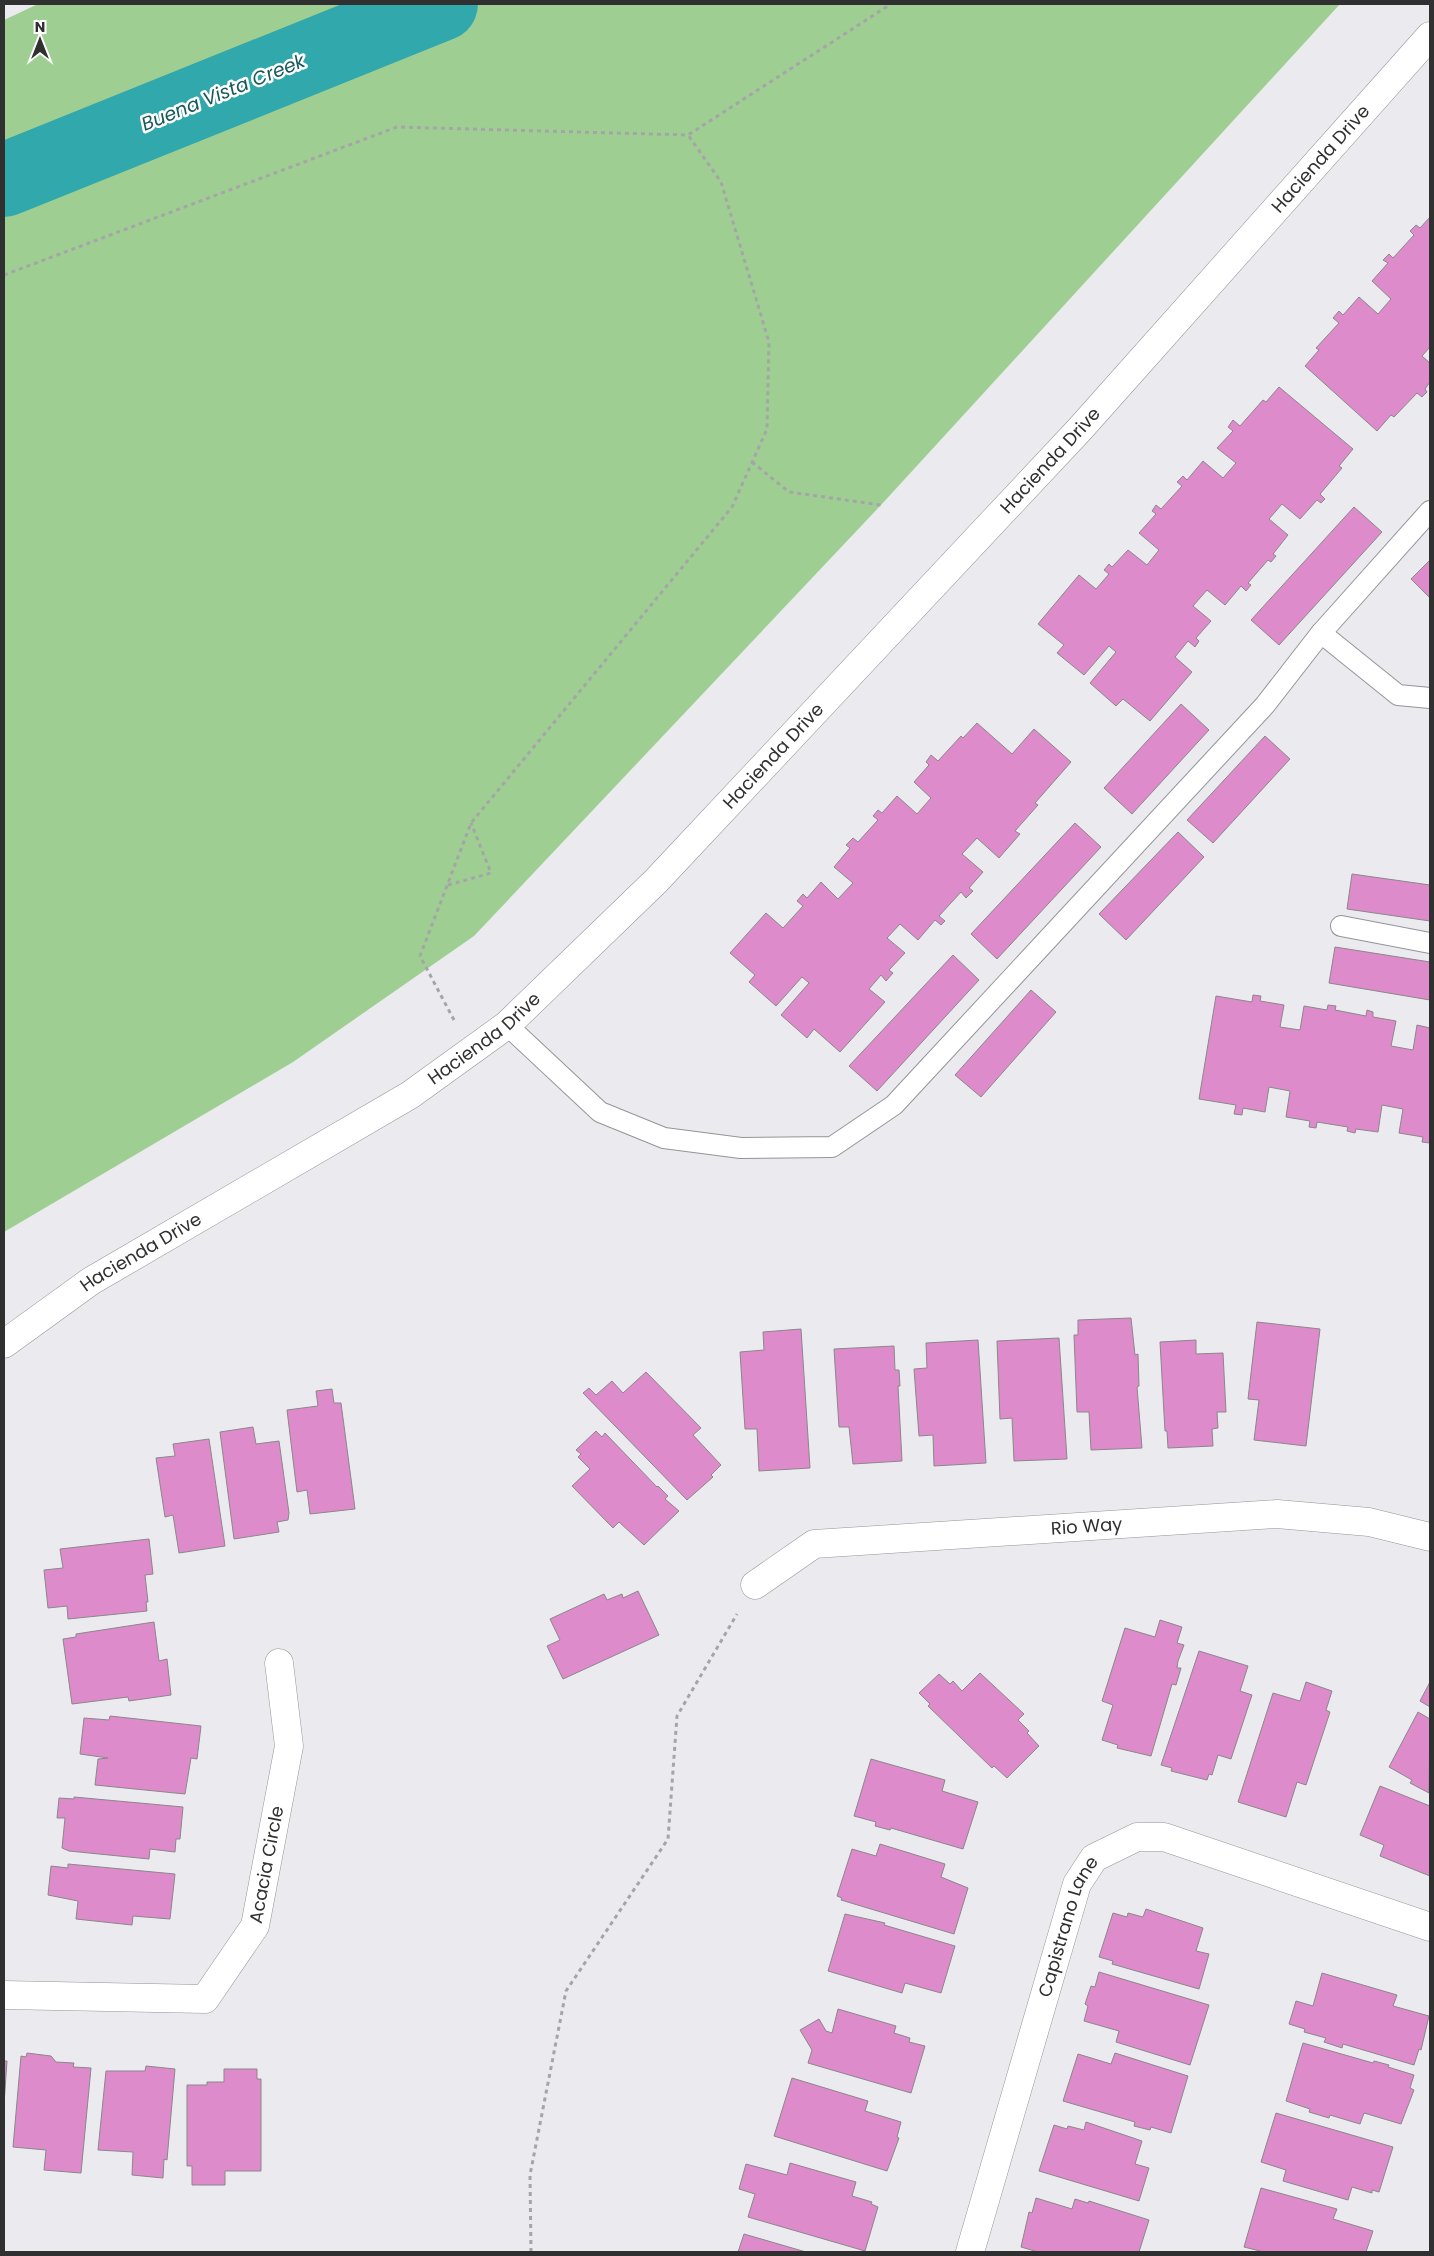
<svg xmlns="http://www.w3.org/2000/svg" width="1434" height="2256" viewBox="0 0 1434 2256" font-family="Poppins,sans-serif">
  <rect width="100%" height="100%" fill="#ebeaef"/>
  <path fill="#9ece92" d="M38,4H1340L881,505L474,936L293,1062L4,1232V20Z"/>
  <g fill="none" stroke-linecap="round" stroke-linejoin="round">
    <path stroke="#30a8ac" stroke-width="74" d="M4,180L441,4"/>
  </g>
  <g fill="#dd8bca" stroke="#8b878a">
    <path d="M1430,217V347L1422,356L1430,363V382L1425,389L1427,392L1422,397L1417,393L1394,417L1391,415L1377,431L1305,366L1319,350L1316,348L1339,323L1333,318L1339,311L1343,315L1359,297L1378,314L1391,299L1372,281L1388,263L1383,260L1389,254L1393,258L1414,235L1410,231L1416,225L1420,228Z"/>
    <path d="M1279,387L1353,449L1339,466L1342,468L1320,494L1325,499L1321,503L1317,500L1300,519L1282,504L1269,519L1288,535L1273,554L1276,556L1271,562L1268,560L1248,583L1251,585L1246,591L1241,586L1225,605L1207,590L1193,606L1211,621L1196,638L1199,641L1195,647L1188,641L1175,657L1192,672L1150,721L1123,699L1116,706L1090,683L1116,652L1109,646L1084,675L1057,653L1064,645L1038,624L1079,575L1096,589L1109,574L1104,570L1109,564L1112,567L1128,550L1147,565L1159,550L1139,533L1156,514L1152,511L1156,505L1161,509L1182,486L1177,482L1183,476L1187,480L1203,461L1223,478L1236,463L1217,448L1233,431L1228,427L1233,420L1240,426L1263,400L1266,402Z"/>
    <path d="M1354,507L1382,532L1279,645L1251,620Z"/>
    <path d="M1430,560V598L1411,579Z"/>
    <path d="M1181,704L1209,730L1132,814L1104,788Z"/>
    <path d="M977,723L1012,754L1034,729L1071,762L1035,803L1038,805L1015,831L1020,834L999,858L977,838L962,854L983,872L969,888L973,891L966,898L961,892L939,916L945,921L941,925L935,920L918,940L900,924L887,938L905,953L889,970L893,973L886,981L881,975L869,989L885,1002L840,1052L814,1029L807,1038L781,1015L809,983L802,977L776,1006L749,982L755,975L730,953L766,913L783,928L803,906L797,901L803,894L807,898L821,882L838,899L853,883L834,867L850,848L846,845L853,838L858,842L878,820L873,816L878,810L882,813L897,796L917,814L931,798L914,782L929,765L926,762L931,755L938,761L961,736L963,738Z"/>
    <path d="M1265,736L1290,759L1213,843L1187,820Z"/>
    <path d="M1075,823L1101,847L997,959L971,934Z"/>
    <path d="M1178,832L1204,857L1126,940L1099,914Z"/>
    <path d="M1352,874L1430,885V921L1347,909Z"/>
    <path d="M1335,947L1430,962V1000L1329,983Z"/>
    <path d="M953,955L979,980L877,1091L849,1066Z"/>
    <path d="M1031,990L1056,1012L981,1097L955,1075Z"/>
    <path d="M1253,995L1261,996L1260,1001L1284,1005L1280,1027L1300,1030L1304,1006L1327,1010L1328,1005L1336,1006L1335,1010L1366,1016L1367,1010L1373,1012V1017L1396,1021L1391,1046L1413,1050L1417,1025L1430,1028V1143L1422,1142L1423,1137L1399,1133L1403,1109L1382,1105L1378,1132L1356,1129L1355,1133L1347,1131L1348,1127L1317,1122L1316,1128L1309,1127L1310,1121L1286,1117L1290,1091L1269,1087L1265,1112L1243,1108L1242,1115L1234,1114L1236,1105L1199,1099L1216,996L1252,1002Z"/>
    <path d="M1131,1318L1135,1355L1138,1354L1139,1386L1137,1387L1142,1448L1091,1450L1089,1412H1077L1074,1335H1078V1320Z"/>
    <path d="M1257,1322L1320,1329L1306,1446L1254,1440L1259,1400L1248,1399Z"/>
    <path d="M801,1329L810,1468L759,1471L757,1429H745L740,1352L764,1350L763,1332Z"/>
    <path d="M1059,1338L1067,1459L1014,1461L1012,1418L1000,1419L997,1341Z"/>
    <path d="M978,1340L986,1463L934,1466L933,1435L919,1436L914,1369L927,1368L926,1343Z"/>
    <path d="M1196,1340V1354L1223,1353L1226,1412H1217L1218,1428L1212,1429L1213,1446L1168,1448L1167,1431H1165L1160,1342Z"/>
    <path d="M894,1346L895,1370H899L900,1386H898L902,1461L853,1464L849,1427H839L834,1349Z"/>
    <path d="M646,1372L701,1428L693,1435L721,1465L711,1475L713,1477L687,1500L583,1393L589,1388L596,1395L612,1381L623,1393Z"/>
    <path d="M332,1389L334,1403H341L355,1509L310,1514L307,1490L297,1492L287,1410L318,1406L316,1391Z"/>
    <path d="M253,1427L256,1444L279,1441L289,1513L288,1520L277,1522L279,1532L234,1539L220,1432Z"/>
    <path d="M596,1431L602,1437L605,1433L657,1487L658,1486L668,1496L665,1499L679,1511L644,1545L619,1522L613,1528L572,1486L590,1469L578,1457L581,1454L576,1450Z"/>
    <path d="M209,1439L225,1546L179,1553L173,1515L165,1517L156,1458L175,1456L173,1444Z"/>
    <path d="M149,1539L153,1574L145,1575L148,1602H146L147,1611L68,1619L67,1606L48,1608L44,1570L63,1568L60,1549Z"/>
    <path d="M638,1591L659,1635L563,1679L547,1646L560,1640L550,1619L604,1594L607,1600L622,1594L623,1598Z"/>
    <path d="M1160,1620L1182,1627L1177,1643L1184,1645L1178,1661L1177,1668H1181L1176,1685L1172,1684L1151,1756L1117,1748L1118,1745L1102,1740L1113,1705L1102,1701L1125,1628L1155,1637Z"/>
    <path d="M154,1622L159,1661L167,1659L171,1695L129,1701L128,1697L72,1704L63,1639L76,1637V1634Z"/>
    <path d="M1199,1651L1248,1666L1240,1691L1252,1695L1231,1759L1218,1755L1212,1775L1209,1774L1207,1780L1171,1771L1172,1768L1161,1765Z"/>
    <path d="M980,1673L1024,1714L1018,1720L1029,1731L1027,1733L1039,1746L1007,1778L994,1766L992,1768L928,1706L930,1704L919,1693L939,1674L950,1684L953,1681L962,1691Z"/>
    <path d="M1306,1682L1332,1691L1326,1710L1330,1712L1306,1785L1297,1782L1286,1817L1238,1802L1273,1693L1300,1701Z"/>
    <path d="M1430,1682V1707L1420,1701Z"/>
    <path d="M1418,1712L1430,1719L1429,1793L1410,1783L1412,1780L1389,1767Z"/>
    <path d="M110,1716L201,1726L197,1759L191,1758L185,1794L95,1785L98,1759L108,1758L80,1754L84,1718L109,1720Z"/>
    <path d="M871,1759L945,1780L942,1791L978,1802L963,1849L891,1828L890,1830L875,1826L876,1822L854,1816Z"/>
    <path d="M1380,1786L1430,1806V1876L1380,1856L1384,1845L1360,1835Z"/>
    <path d="M74,1797L183,1807L180,1839H176L175,1852L150,1849L149,1859L69,1851L62,1848L65,1818H57L59,1798L74,1799Z"/>
    <path d="M880,1844L945,1864L941,1877L968,1888L954,1934L841,1900L842,1898L837,1896L852,1849L876,1856Z"/>
    <path d="M68,1864L175,1874L170,1919L133,1916L132,1925L76,1919L78,1901L48,1895L51,1866L68,1868Z"/>
    <path d="M1146,1909L1203,1928L1196,1951L1209,1954L1199,1989L1112,1964L1113,1961L1099,1957L1113,1913L1127,1917L1128,1913L1143,1917Z"/>
    <path d="M845,1914L885,1923L884,1925L955,1946L941,1993L905,1983L902,1993L828,1971Z"/>
    <path d="M1099,1972L1209,2005L1190,2065L1116,2042L1119,2031L1084,2021L1088,2006L1085,2004L1091,1986L1095,1987Z"/>
    <path d="M1322,1973L1397,1995L1393,2006L1429,2016L1421,2050L1419,2049L1414,2065L1343,2044L1342,2048L1324,2042L1326,2038L1304,2032L1305,2029L1289,2024L1296,2001L1313,2006Z"/>
    <path d="M838,2009L896,2026L894,2033L910,2038L909,2042L925,2046L911,2093L808,2063L812,2050L800,2030L819,2019L826,2031L832,2033Z"/>
    <path d="M1303,2043L1373,2063L1374,2061L1389,2065L1388,2067L1414,2075L1410,2088L1414,2090L1401,2124L1364,2113L1360,2124L1330,2115L1329,2118L1309,2112L1310,2109L1286,2101Z"/>
    <path d="M27,2053L51,2056L56,2062L74,2063L73,2067L91,2068L81,2173L44,2170L46,2150L13,2147L21,2056L26,2057Z"/>
    <path d="M1115,2053L1188,2076L1171,2133L1151,2127L1150,2130L1134,2126L1135,2122L1063,2101L1078,2054L1111,2064Z"/>
    <path d="M4,2061H7L4,2104Z"/>
    <path d="M146,2066L175,2069L167,2160L164,2159L163,2178L132,2175L133,2152L98,2150L106,2071H145Z"/>
    <path d="M224,2069H257V2079H261V2171H225V2185H192V2166H187V2085H207V2082H224Z"/>
    <path d="M792,2078L868,2101L865,2111L901,2122L897,2137L899,2138L887,2171L774,2136Z"/>
    <path d="M1276,2113L1393,2147L1379,2192L1372,2190V2193L1352,2187L1348,2200L1283,2181L1286,2170L1261,2162Z"/>
    <path d="M1086,2122L1142,2141L1135,2164L1149,2168L1139,2201L1039,2171L1054,2125L1067,2129L1068,2126L1084,2130Z"/>
    <path d="M790,2163L856,2182L852,2196L872,2202L871,2204L878,2207L865,2251L748,2217L755,2194L739,2189L746,2164L787,2175Z"/>
    <path d="M1261,2188L1337,2209L1333,2219L1373,2231L1366,2252H1264L1244,2247Z"/>
    <path d="M1036,2198L1072,2209L1075,2199L1088,2203L1089,2201L1149,2220L1139,2252H1038L1021,2247L1029,2212L1032,2213Z"/>
    <path d="M744,2234L806,2252H738Z"/>
  </g>
  <g fill="none" stroke-linecap="round" stroke-linejoin="round">
    <defs>
      <g id="lane">
        <path d="M1321,633L1398,695L1430,698"/>
        <path d="M1341,926L1430,943"/>
        <path d="M507,1025L600,1112L664,1138L741,1148L832,1147L894,1105L1265,705L1321,633L1430,511"/>
      </g>
      <g id="street">
        <path id="s1" d="M755,1585L814,1544L1277,1514L1369,1522L1430,1537"/>
        <path id="s2" d="M4,1995L205,1999L255,1926L289,1746L279,1663"/>
        <path id="s3" d="M970,2252L1077,1884L1094,1858L1137,1837H1164L1430,1927"/>
      </g>
      <g id="secondary">
        <path id="s4" d="M4,1344L91,1281L410,1095L507,1025L656,881L1080,429L1430,36"/>
      </g>
    </defs>
    <use href="#lane" stroke="#959498" stroke-width="22"/>
    <use href="#street" stroke="#959498" stroke-width="29"/>
    <use href="#secondary" stroke="#959498" stroke-width="29"/>
    <g stroke="#a5a5a8" stroke-width="3" stroke-dasharray="4 4" stroke-linecap="butt">
      <path d="M4,275L397,127L688,135L891,4"/>
      <path d="M752,462L789,492L881,505"/>
      <path d="M448,885L491,873L471,823"/>
      <path d="M454,1020L420,956L471,823L732,507L767,429L769,342L721,182L688,135"/>
      <path d="M531,2252L530,2175L566,1991L668,1839L677,1716L737,1614"/>
    </g>
    <use href="#lane" stroke="#fff" stroke-width="20"/>
    <use href="#street" stroke="#fff" stroke-width="28"/>
    <use href="#secondary" stroke="#fff" stroke-width="28"/>
  </g>
  <g text-anchor="middle" stroke-width="5" stroke-linejoin="round" paint-order="stroke">
    <g font-size="18" fill="#303031" stroke="#fff">
      <text dy="6" stroke="none"><textPath href="#s4" startOffset="1785">Hacienda Drive</textPath></text>
      <text dy="6" stroke="none"><textPath href="#s4" startOffset="1380">Hacienda Drive</textPath></text>
      <text dy="6" stroke="none"><textPath href="#s4" startOffset="975">Hacienda Drive</textPath></text>
      <text dy="6" stroke="none"><textPath href="#s4" startOffset="570">Hacienda Drive</textPath></text>
      <text dy="6" stroke="none"><textPath href="#s4" startOffset="165">Hacienda Drive</textPath></text>
      <text dy="6" stroke="none"><textPath href="#s1" startOffset="345">Rio Way</textPath></text>
      <text dy="6" stroke="none"><textPath href="#s2" startOffset="352">Acacia Circle</textPath></text>
      <text dy="6" stroke="none"><textPath href="#s3" startOffset="340">Capistrano Lane</textPath></text>
    </g>
    <g font-size="19" font-style="italic" fill="#17585a" stroke="#fff">
      <text transform="translate(223 92) rotate(-22)" y="7">Buena Vista Creek</text>
    </g>
  </g>
  <rect width="1434" height="2256" fill="none" stroke="#303031" stroke-width="10"/>
  <g transform="translate(40 40)" stroke="#ffffff" stroke-width="4" paint-order="stroke">
  <path d="M0-4L9 19L0 12L-9 19Z" fill="#303031"/>
  <text y="-8" font-size="14" font-weight="bold" text-anchor="middle" fill="#303031">N</text>
  </g>
</svg>
